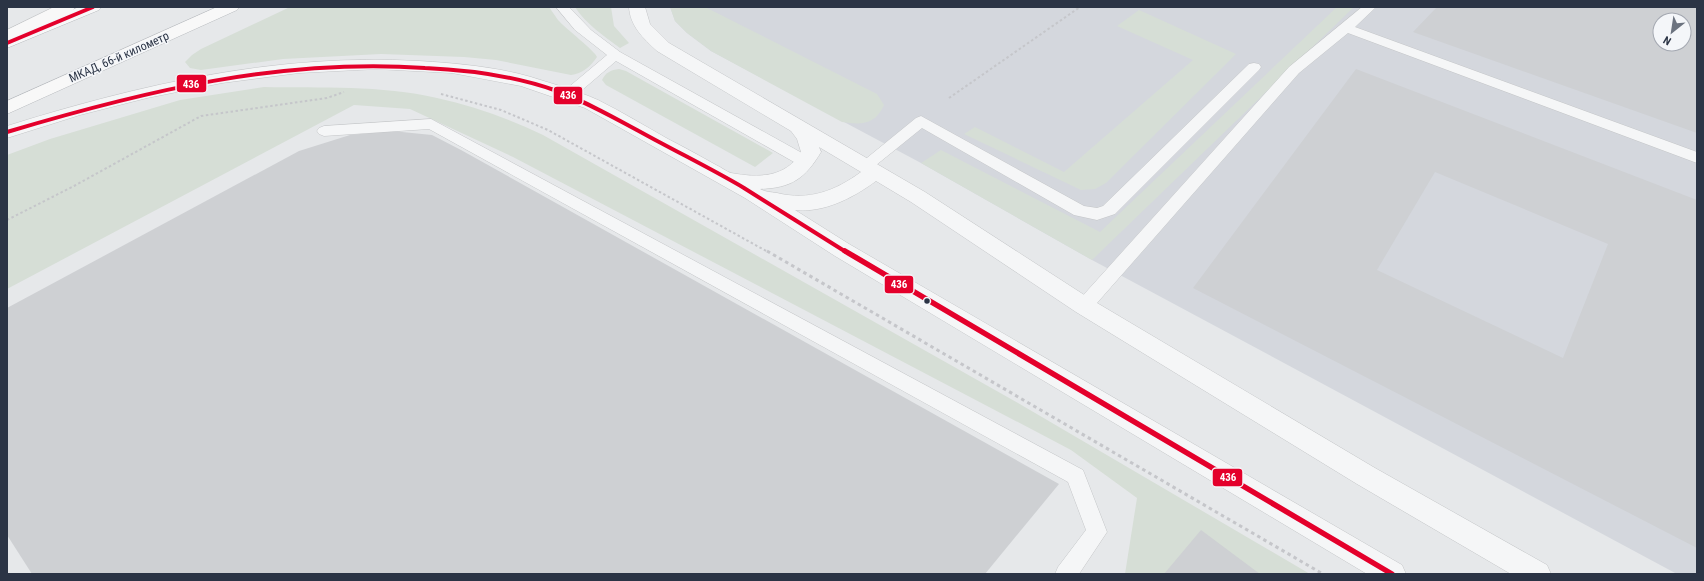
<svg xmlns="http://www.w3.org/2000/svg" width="1704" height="581" viewBox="0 0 1704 581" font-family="'Roboto Condensed',sans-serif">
  <rect width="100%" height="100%" fill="#e6e8ea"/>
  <path fill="#d4d7dd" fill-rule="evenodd" d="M670,7H1697V574H1677L1092,260L921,163L711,51L687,33L675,21ZM1660,20H1684V44H1660Z"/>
  <g fill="#d6ded6">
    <path d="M290,7H549C552,11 555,16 558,20C566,29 595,51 597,57C591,66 582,74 571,75L496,60L464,57L381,54L283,59L201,70L190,68L185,62L192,55L201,49Z"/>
    <path d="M575,7H611L614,26L629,43L620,48C604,36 586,24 575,7Z"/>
    <path d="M670,7H705L877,94L884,105C875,125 861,125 842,122L711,51L687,33L675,21Z"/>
    <path d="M1337,7H1354L1092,260L921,163L941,150L1100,232Z"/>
    <path d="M1139,10L1236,54L1106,183L1095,189L1081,190L964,134L975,127L1064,172L1193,60L1117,26Z"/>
    <path d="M619,69L626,71L773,153L755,167L606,85L602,80C606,72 611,70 619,69Z"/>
    <path d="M264,87C321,88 381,85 437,98C474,106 509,119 543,135L1018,403L1310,574H1125L1137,498L1071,450L513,157L410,109L354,105L7,289V155L50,139L180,100Z"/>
  </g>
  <g fill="#ced0d3" fill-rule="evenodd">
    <path d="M1437,7H1697V133L1413,32ZM1660,20H1684V44H1660Z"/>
    <path d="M1356,69L1697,200V548L1193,288ZM1435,172L1608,244L1563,358L1377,270Z"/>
    <path d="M392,131L432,135L461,150L1059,484L985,574H32L7,535V308L299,151L350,135Z"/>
    <path d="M1201,530L1260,574H1164Z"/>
  </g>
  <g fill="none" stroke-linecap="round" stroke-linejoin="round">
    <defs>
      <g id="lane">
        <path d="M556,7H569L591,30L620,52L811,158L814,162L811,166L806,167L801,166L616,61L574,97H564L562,94L564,91L607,55L575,30Z"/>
        <path d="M1362,7H1376L1355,27L1697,152V163L1348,33L1299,73L1090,311L1084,313L1078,311L1075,306L1078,301L1289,67Z"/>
        <path d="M1254,63L1259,64L1261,67L1259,70L1115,214L1097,220L1074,215L922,128L870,170L865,171L860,170L857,166L916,118L921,116L1084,206L1097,208L1103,206L1249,64Z"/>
        <path d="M431,119L1083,470L1107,532L1079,574H1055L1058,567L1086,530L1068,482L429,129L324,136L319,134L317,131L319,128L324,126Z"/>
      </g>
      <path id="street" d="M629,7H645L650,24L669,43L925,192L1092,300L1375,468L1547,565L1551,574H1511L1357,484L1076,312L911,202L876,181C853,198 824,213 795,210L849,244L1402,565L1406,574H1367L835,256L745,198L585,108L521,86L452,73L377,69L299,73L222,83L147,98L80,115L7,138V126C141,84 278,53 419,61C454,63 497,67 531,77C553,84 578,91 598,100C622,112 645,126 668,139C684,147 700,156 716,165C721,167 727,172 731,173C758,178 786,178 801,152L797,139L791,131L657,51C643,38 630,26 629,7ZM819,147L861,172C835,191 809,201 777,193C771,192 765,192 760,189C791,188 805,179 821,152Z"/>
      <path id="secondary" d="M54,7H75L73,10L7,41V30Z"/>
      <g id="highway">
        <path d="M79,7H101L99,10L7,48V37Z"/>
        <path d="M217,7H239L237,10L7,114V101Z"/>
      </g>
    </defs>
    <use href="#lane" stroke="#c4c6c8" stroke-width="1"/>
    <use href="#street" stroke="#c4c6c8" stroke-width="1"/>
    <use href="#secondary" stroke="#c4c6c8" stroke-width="1"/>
    <use href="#highway" stroke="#b8bbbf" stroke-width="1"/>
    <g stroke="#c5c6ca" stroke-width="2" stroke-dasharray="2.5 2.5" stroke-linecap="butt">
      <path d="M441,94L501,110L548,130L768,252"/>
      <path d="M949,98L1080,7"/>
      <path d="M7,220L74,186L201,116L327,98L344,92"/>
    </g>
    <path stroke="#c5c6ca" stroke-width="3" stroke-dasharray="3.5 3.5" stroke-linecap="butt" d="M767,251L1323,574"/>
    <use href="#lane" fill="#f5f6f7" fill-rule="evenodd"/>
    <use href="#street" fill="#f5f6f7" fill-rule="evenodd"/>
    <use href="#secondary" fill="#f8f8f8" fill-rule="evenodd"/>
    <use href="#highway" fill="#f8f8f8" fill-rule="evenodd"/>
    <defs>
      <g id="bus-1-far1">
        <path d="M7,43L93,7"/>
        <path d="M7,132C144,91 281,58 425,68C469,70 516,76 557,91C594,105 627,125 661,143C689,158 717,172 744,188C778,209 812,231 846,252"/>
      </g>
      <path id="bus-1" d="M845,251L1392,574"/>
    </defs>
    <use href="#bus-1-far1" stroke="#f4f6f9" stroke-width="6"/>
    <use href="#bus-1" stroke="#f4f6f9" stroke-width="8"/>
    <use href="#bus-1-far1" stroke="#e4002b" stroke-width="4"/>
    <use href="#bus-1" stroke="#e4002b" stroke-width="5.5"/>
  </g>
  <circle fill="#2b3445" stroke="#f4f6f9" stroke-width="1.5" cx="927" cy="301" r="3.5"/>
  <g text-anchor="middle" stroke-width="3" stroke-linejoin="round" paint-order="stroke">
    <g font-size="12" fill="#2b3445" stroke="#f4f6f9">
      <text transform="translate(119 57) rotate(-24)" y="4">МКАД, 66-й километр</text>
    </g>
  </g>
  <g stroke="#f4f6f9" stroke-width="1.5">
    <rect x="176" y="74" width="31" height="19" rx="4" fill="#e4002b"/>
    <rect x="553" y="86" width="30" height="19" rx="4" fill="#e4002b"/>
    <rect x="884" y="275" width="30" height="19" rx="4" fill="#e4002b"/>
    <rect x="1212" y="468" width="31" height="19" rx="4" fill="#e4002b"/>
  </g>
  <g font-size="11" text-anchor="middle" font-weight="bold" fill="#fff">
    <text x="191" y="88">436</text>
    <text x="568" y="99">436</text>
    <text x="899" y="288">436</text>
    <text x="1228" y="481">436</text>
  </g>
  <rect width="1704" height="581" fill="none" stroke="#2b3445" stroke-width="16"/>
  <g transform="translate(1672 32) rotate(210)"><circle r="19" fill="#f4f6f9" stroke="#a4a8b1"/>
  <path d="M0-3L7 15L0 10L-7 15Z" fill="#6c737f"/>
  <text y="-6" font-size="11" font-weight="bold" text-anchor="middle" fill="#2b3445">N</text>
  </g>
</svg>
